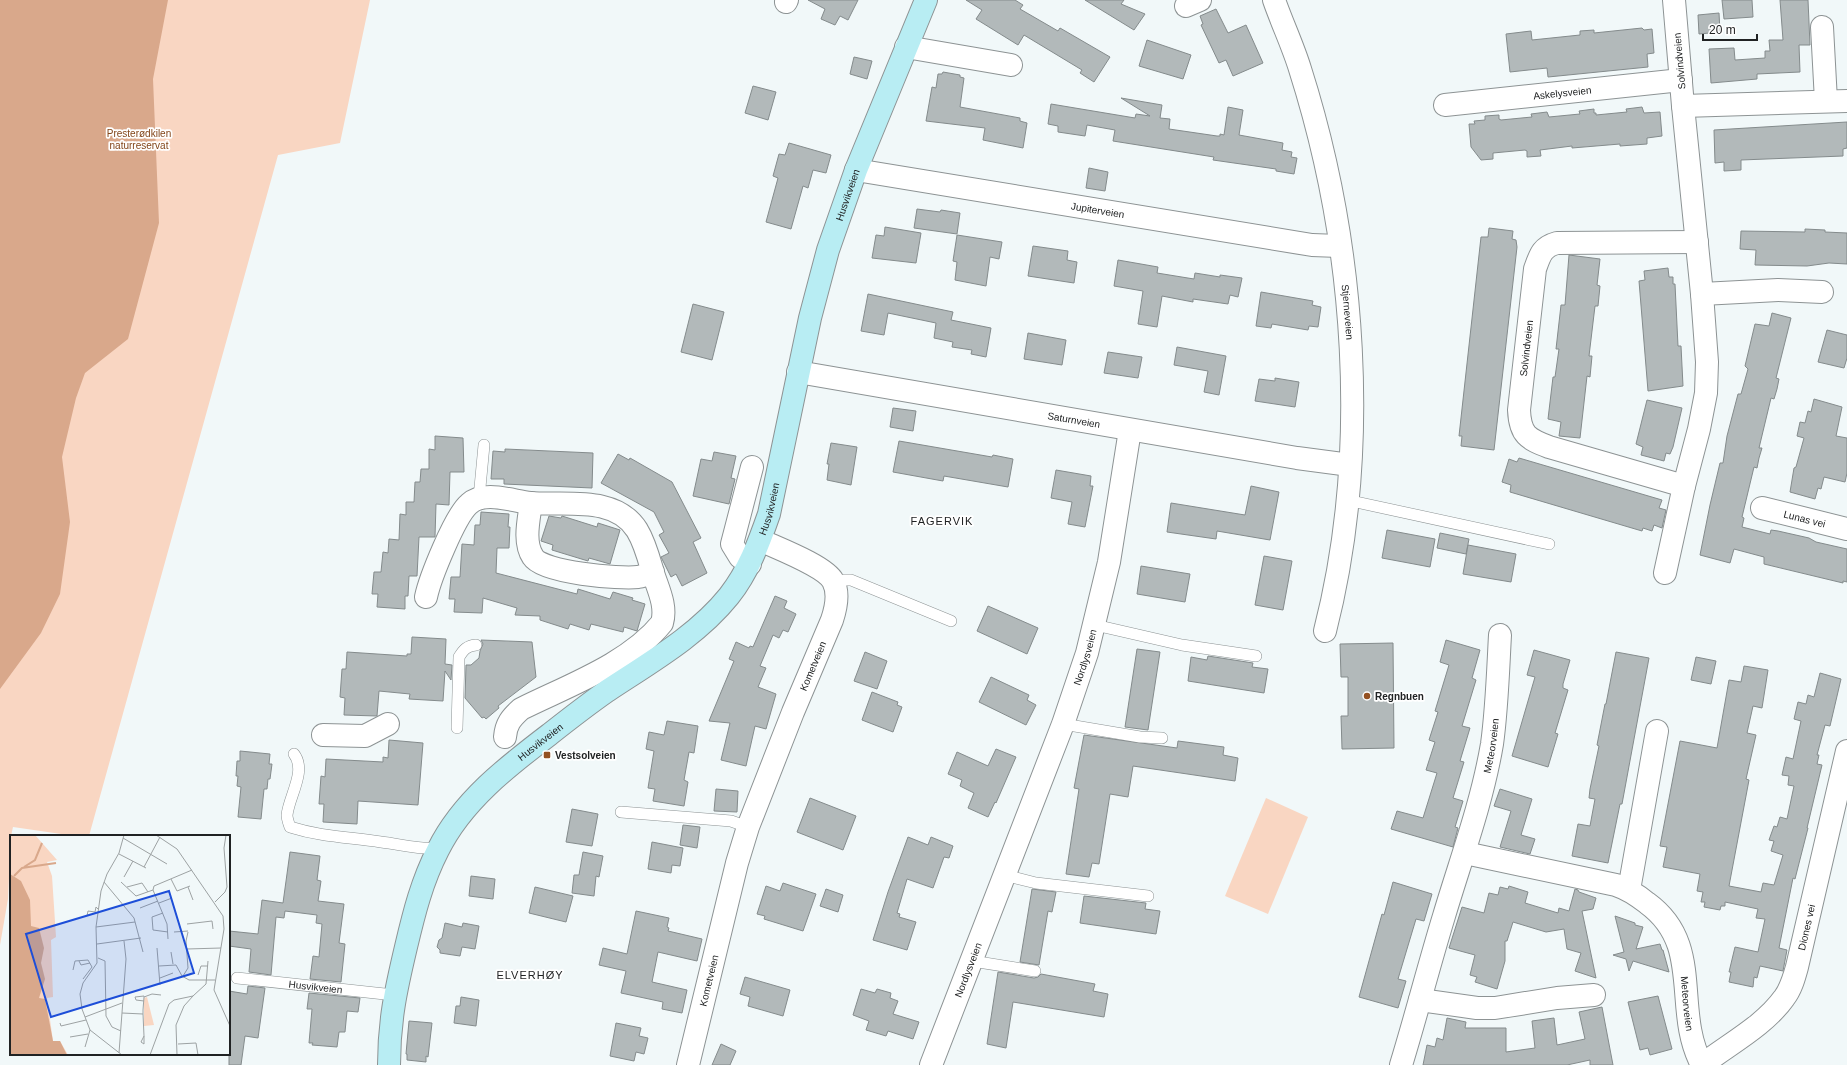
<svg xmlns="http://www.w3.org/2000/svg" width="1847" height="1065" viewBox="0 0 1847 1065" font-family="Helvetica,sans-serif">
  <rect width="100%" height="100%" fill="#f1f8f9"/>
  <g fill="#f9d6c2">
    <path d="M0,0H370L340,143L278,155L89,836H75L13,827L11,836L8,899L0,945Z"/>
    <path d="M1266,798L1308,817L1268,914L1225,896Z"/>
  </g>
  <path fill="#d9a88b" d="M0,0H168L153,79L159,223L128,339L85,373L76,398L62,457L70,522L60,594L41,633L0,689Z"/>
  <g fill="#b2b9ba" stroke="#848b8c">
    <path d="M808,0H858L848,20L840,16L835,25L821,19L825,9Z"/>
    <path d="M966,0H1015L1023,5L1020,9L1058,31L1060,28L1110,57L1094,82L1080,73L1082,70L1024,35L1018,45L976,19L982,10Z"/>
    <path d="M1085,0H1124L1121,4L1145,14L1134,30Z"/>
    <path d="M1722,0H1752L1753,17L1724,19Z"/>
    <path d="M1780,0H1808L1810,45H1799L1800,72L1757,74V79L1711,83L1709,49L1734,48L1735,60L1765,58V51H1770L1769,40H1783Z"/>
    <path d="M1216,9L1228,33L1246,25L1263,63L1233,76L1226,60L1219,63L1201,25L1203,24L1200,16Z"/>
    <path d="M1719,13L1720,32L1699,34L1698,15Z"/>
    <path d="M1642,28L1644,30L1652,29L1654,53L1647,54L1648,67L1548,77L1547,68L1510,72L1506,34L1531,31L1532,40L1580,35V31L1594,30V33Z"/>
    <path d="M1147,40L1191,55L1183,79L1139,66Z"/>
    <path d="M854,57L872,61L867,79L850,74Z"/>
    <path d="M943,72L960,75V77L964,78L960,107L1020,118V121L1027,123L1023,148L983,140L985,128L926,121L932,87L936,88L938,74H942Z"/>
    <path d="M753,86L776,92L768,120L745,113Z"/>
    <path d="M1121,98L1162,105L1160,118L1170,119L1169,129L1217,136H1220V134L1224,135L1228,107L1243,110L1239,135L1283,143L1282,150L1292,152L1291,157L1297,158L1294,174L1276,171V169L1213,160L1214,157L1113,141L1115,130L1087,125L1085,136L1058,132V126L1048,124L1051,104L1135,118L1136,114L1150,116Z"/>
    <path d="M1642,107L1644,113L1660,112L1662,136L1647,138V144L1620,146V144L1572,148V146L1540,150L1541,156L1527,157V151L1525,150L1493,153V159L1481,160L1471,147L1469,124H1475L1474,121L1485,120V116L1499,115V119L1501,120L1532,117L1531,114L1547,112L1549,117L1580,114L1579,111L1594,109V113H1596V115L1627,112L1626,109Z"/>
    <path d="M1847,122V148L1843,149V156L1741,160V170L1724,171V162L1715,163L1714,130Z"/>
    <path d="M789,143L831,155L826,173L813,170L808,188L803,186L791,229L766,222L778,178L773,176L779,154L785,155Z"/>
    <path d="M1089,168L1108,172L1105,191L1086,188Z"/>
    <path d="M917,209L940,212L941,210L960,213L957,234L914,228Z"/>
    <path d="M885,227L921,233L916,263L872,258L876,235L884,236Z"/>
    <path d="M1489,228L1513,231L1512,239L1516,240L1517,247L1494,450L1461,446L1462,436H1459L1481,237H1488Z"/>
    <path d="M1805,229L1825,230V232L1847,233V264L1829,263L1807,266L1755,265L1756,250L1740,249L1741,231L1805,232Z"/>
    <path d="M957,235L1002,242L999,259L990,257L986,286L955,280L957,262L953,261Z"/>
    <path d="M1033,246L1068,251L1067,260L1077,262L1074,283L1028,276Z"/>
    <path d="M1569,255L1600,259L1597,285L1600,286L1598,306H1595L1589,356H1592L1590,377L1587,376L1580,438L1559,436L1561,422L1548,419L1553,377H1555L1559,349H1556L1561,305H1565Z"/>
    <path d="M1118,260L1158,267L1157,273L1194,279L1195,273L1220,277V275L1242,278L1238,297L1230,295L1228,304L1193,299V302L1162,296L1157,327L1138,324L1143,291L1114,286Z"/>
    <path d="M1668,268L1669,277H1673V284H1675L1678,346H1681L1683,386L1648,391L1639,281L1645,280L1644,271Z"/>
    <path d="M1261,292L1313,301L1312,305L1321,307L1318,327L1309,326L1308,330L1272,324L1271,328L1256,326Z"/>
    <path d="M868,294L953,312L951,320L991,328L986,357L971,354L972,350L952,347L953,342L934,338L936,323L888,313L884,335L861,331Z"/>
    <path d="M693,304L724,312L712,360L681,352Z"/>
    <path d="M1772,313L1791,318L1776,378L1779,379L1777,389L1774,399L1771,398L1759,448H1762L1759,458L1757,468L1754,467L1742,517L1744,518L1742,527L1770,534L1771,530L1778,531L1809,538L1816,542L1847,549V582L1843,581V583L1764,564V557L1734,549L1730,563L1700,555L1710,505L1720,463H1723L1727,436L1738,394H1741L1748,369L1745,366L1755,324L1769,326Z"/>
    <path d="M1827,330L1847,335V358L1844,368L1818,362Z"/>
    <path d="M1028,333L1066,340L1062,365L1024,359Z"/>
    <path d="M1177,347L1226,356L1219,395L1204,392L1208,371L1174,365Z"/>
    <path d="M1108,352L1142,357L1138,378L1104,373Z"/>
    <path d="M1275,378L1299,382L1295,407L1255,401L1259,379L1275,381Z"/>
    <path d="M1814,399L1842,407L1836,436L1847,438V473L1845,482L1824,477L1821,489L1818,488L1815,499L1790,492L1794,468L1796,467L1804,438L1797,436L1800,422L1805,423L1808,411L1811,412Z"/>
    <path d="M1647,400L1682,408L1673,447L1670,454L1666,453L1664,461L1641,455L1643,447L1636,444Z"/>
    <path d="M893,408L916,411L913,431L890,427Z"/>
    <path d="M435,436L463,438L464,472H450L449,505L436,504L435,537H419L417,576H409L408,596H405V609L377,607L378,594H372L374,572H381L383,552L388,553L389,539L399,540L400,514L406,515V502H414L415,482H420L421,469H429V449L435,450Z"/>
    <path d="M899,441L992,457L993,455L1013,459L1008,487L944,476L943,481L893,472Z"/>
    <path d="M831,443L857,447L851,485L827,480L829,464H827Z"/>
    <path d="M505,449L593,453L592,488L504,484V479H491L493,451L505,452Z"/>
    <path d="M714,452L736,456L731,478L735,479L729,504L693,496L701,459L712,461Z"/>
    <path d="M618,454L629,460L630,458L672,482L701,538L693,542L707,573L682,586L676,574L671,577L661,557L669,553L659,535L664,532L654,512L601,483Z"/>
    <path d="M1519,458L1662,500L1659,508L1666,510L1662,528L1654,525L1652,531L1643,528L1642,531L1510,492L1511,485L1502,482L1509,459L1517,462Z"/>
    <path d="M1056,470L1091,476L1090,486H1093L1085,527L1068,524L1072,502L1051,498Z"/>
    <path d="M1251,486L1279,492L1270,540L1217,531L1216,539L1167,532L1171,503L1245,515Z"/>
    <path d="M481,512L509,514L508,527H510L509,548H497L496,573L577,594L578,589L610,599L613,592L633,598L632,600L645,604L637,631L624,627L623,632L591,624L589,630L570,624L568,629L540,620V616L515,615L517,608L483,598L482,613L454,612L455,599H449L451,577H460L462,544L474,545L475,525H480Z"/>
    <path d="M549,516L561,518L562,516L597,527L598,523L620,530L610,564L589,558L588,561L552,550L553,545L541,541Z"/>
    <path d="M1387,530L1435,539L1430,567L1382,558Z"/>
    <path d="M1440,533L1469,539L1466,554L1437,548Z"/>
    <path d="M1468,545L1516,554L1511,582L1463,574Z"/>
    <path d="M1264,556L1292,561L1283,610L1255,605Z"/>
    <path d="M1141,566L1190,574L1185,602L1137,594Z"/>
    <path d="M775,596L787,601L784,608L796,614L788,632L783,630L779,638L773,635L760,666L766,668L758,687L776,694L766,729L755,726L746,766L721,760L730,723L709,721L734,661L729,659L736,642L749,648L750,646L753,647Z"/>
    <path d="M988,606L1038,628L1027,654L977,631Z"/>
    <path d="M412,637L446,639L445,664L452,665L451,680L445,671L443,701L409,699L410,694L379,691L377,716L344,715L345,698L340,697L342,669H346L347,652L407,656V654H411Z"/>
    <path d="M481,640L532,642L536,677L498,706L499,708L486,719L484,717L482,718L465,698L466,665H471L479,658L480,651L483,644Z"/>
    <path d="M1446,640L1480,650L1472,678L1476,680L1462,726L1470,728L1460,761L1464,762L1453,798L1463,801L1455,827L1458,828L1453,847L1391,829L1397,811L1423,818L1437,773L1426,770L1435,742L1429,740L1438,712L1435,711L1449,665L1440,662Z"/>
    <path d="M1393,643L1394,748L1342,749L1341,716H1348V677H1341L1340,644Z"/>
    <path d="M1137,649L1160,652L1148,730L1125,727Z"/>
    <path d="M1534,650L1570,660L1563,684V688L1568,690L1555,733L1558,734L1548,767L1512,756L1535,677L1527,675Z"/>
    <path d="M865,652L887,661L877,689L854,681Z"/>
    <path d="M1616,652L1649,658L1622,804H1620L1608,863L1572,856L1578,824L1590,826L1595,799L1589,798L1590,789L1599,746L1597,745L1605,704H1606Z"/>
    <path d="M1208,656L1253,663L1252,667L1268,669L1264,693L1188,681L1191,657L1207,660Z"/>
    <path d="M1696,657L1716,661L1711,684L1691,680Z"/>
    <path d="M1744,666L1768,670L1762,708L1753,706L1747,733L1756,735L1746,779L1749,780L1729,886L1761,892L1763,883L1774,885L1783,855L1771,851L1774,841L1769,840L1774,826L1777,827L1780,817L1787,819L1794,786L1788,785L1789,776L1782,775L1786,757L1793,759L1801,721L1794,719L1798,702L1806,704L1808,695L1814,697L1820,673L1841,679L1830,726L1825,725L1817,755H1819L1817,764L1822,765L1807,828H1808L1795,879L1793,878L1779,948L1787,950L1783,971L1760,966L1757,978L1754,977L1753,987L1729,982L1731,972H1729L1735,947L1758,952L1765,919L1756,918L1758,909L1725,902V906H1721L1720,910L1704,907L1705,902H1701L1703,892L1697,891L1700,874L1663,867L1667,847L1660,846L1680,741L1717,748L1729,680L1741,682Z"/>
    <path d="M991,677L1029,695L1027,700L1036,705L1026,725L979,702Z"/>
    <path d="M872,692L898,702L897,705L902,707L893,732L862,720Z"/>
    <path d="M667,721L698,726L694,753L689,752L684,780L688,782L684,806L653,801L655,789L648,788L654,751L646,749L649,732L664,735Z"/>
    <path d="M1084,735L1177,748L1178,741L1224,747L1223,755L1238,758L1235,781L1133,766L1128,797L1110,794L1099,864L1092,863L1089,877L1066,874L1079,789L1074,788Z"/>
    <path d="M389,740L423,743L418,805L358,801L357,824L323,822L324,804H319L321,776L325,777L326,759L383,762V757L388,758Z"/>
    <path d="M996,749L1016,757L996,803L995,802L988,817L968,808L974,793L960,786L962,780L948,774L957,752L988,766Z"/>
    <path d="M240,751L270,754L269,764H272L270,779H268L267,789H264L261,819L238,817L241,787L237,786L238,776H236L237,761H240Z"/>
    <path d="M716,789L738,791L737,812L714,811Z"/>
    <path d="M1500,789L1532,799L1521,835L1535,839L1530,854L1500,847L1511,811L1494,806Z"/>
    <path d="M810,798L856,816L843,850L797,832Z"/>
    <path d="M572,809L598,814L592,846L566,842Z"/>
    <path d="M683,825L700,827L697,848L680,845Z"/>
    <path d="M908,837L928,845L931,837L953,846L949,858L944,857L933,888L907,879L897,913L900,914L899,917L916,922L907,950L873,940L888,892Z"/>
    <path d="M652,842L683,848L680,866L672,865L671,873L648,869Z"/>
    <path d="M290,852L320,856L317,880L321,881L318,901L344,904L339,943L345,944L341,982L310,979L313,956L319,957L322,924L316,923L317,915L285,911L284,918L276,917L271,975L249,972L251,949L229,946V931L258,934L262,900L283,903Z"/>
    <path d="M583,852L603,856L599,877L596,876L594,896L572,893L574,875H579Z"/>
    <path d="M471,876L495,879L493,899L469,896Z"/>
    <path d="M1393,882L1432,894L1424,921L1416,919L1398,979L1406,981L1398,1008L1359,997L1382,914L1384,915Z"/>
    <path d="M783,883L816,894L803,931L764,919L765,916L757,914L766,886L780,891Z"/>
    <path d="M1509,886L1528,892L1525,903L1558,913L1559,908L1569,911L1575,889L1578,890L1579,892L1596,898L1593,909L1582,911L1596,978L1575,971L1581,953L1567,949L1564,929L1546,932L1513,922L1507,941H1505V961L1497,989L1475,982L1477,977L1470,975L1475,955L1449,948L1462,907L1484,913L1489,893L1498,895L1500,887L1508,889Z"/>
    <path d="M535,887L573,896L566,922L529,913Z"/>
    <path d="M826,889L843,895L838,912L820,906Z"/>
    <path d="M1032,889L1056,892L1052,912L1048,911L1039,965L1020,962Z"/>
    <path d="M1084,896L1146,903L1145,909L1160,911L1156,934L1080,923Z"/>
    <path d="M636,911L669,918L667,927L669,928L668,931L702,939L697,961L658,952L652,982L687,990L682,1013L662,1009L663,1002L621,993L626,971L599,965L603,948L627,954Z"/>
    <path d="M1615,916L1635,923V925L1643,927L1636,949L1660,944L1662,950H1663L1669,972L1633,961L1629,971L1626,959L1613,955L1624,952Z"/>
    <path d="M445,923L462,927L463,923L479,926L475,949L462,947L460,956L440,953V950L437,947L439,940L442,938Z"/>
    <path d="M998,972L1034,978L1038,977L1041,974L1095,984L1093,991L1108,994L1104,1017L1013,1002L1006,1048L987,1044Z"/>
    <path d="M745,977L790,990L783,1016L748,1006L750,997L740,994Z"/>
    <path d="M248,986L265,988L258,1038L245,1036L241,1065H229V991L247,994Z"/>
    <path d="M861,989L875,993L877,989L891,993L890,998L898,1001L893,1014L919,1022L913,1039L888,1031L886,1036L866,1030L869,1021L853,1015Z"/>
    <path d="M309,993L360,998L358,1012L347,1011L345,1032H339L337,1047L312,1045L313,1043H309L312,1009H307Z"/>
    <path d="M1658,996L1672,1049L1650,1055L1648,1048L1640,1050L1628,1002Z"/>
    <path d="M461,997L479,1000L476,1026L454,1023L456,1006H460Z"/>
    <path d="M1602,1007L1613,1065H1590V1060L1567,1065H1423L1427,1045L1435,1047L1437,1038L1443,1040L1447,1018L1466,1022L1465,1028H1506V1052L1535,1048L1532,1021L1554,1018L1557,1045L1585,1039L1579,1012Z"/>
    <path d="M409,1021L432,1023L428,1057L426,1056V1062L407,1060V1054H406Z"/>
    <path d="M616,1023L641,1028L639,1036L648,1038L644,1054L636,1052L634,1061L610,1056Z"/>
    <path d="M721,1044L736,1051L730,1065H712Z"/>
  </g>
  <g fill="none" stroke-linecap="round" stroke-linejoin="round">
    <defs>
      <g id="lane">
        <path d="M479,498L484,445"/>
        <path d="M1347,500L1549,544"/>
        <path d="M835,585L844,580H851L951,621"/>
        <path d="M1095,625L1182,645L1256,656"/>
        <path d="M1063,724L1140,737L1162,738"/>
        <path d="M457,728L459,657C464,649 467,646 476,645"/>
        <path d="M294,754C307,771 289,796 287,815C287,819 289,824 290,827C322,837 348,837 381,842C400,844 419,850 439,848"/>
        <path d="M621,812L731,821L748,827"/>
        <path d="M1004,875L1036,883L1148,896"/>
        <path d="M972,961L1035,971"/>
        <path id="s1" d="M237,978L394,995"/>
      </g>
      <g id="street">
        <path id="s2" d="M1274,0C1282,23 1293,46 1300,69C1356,245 1371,451 1325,631"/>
        <path d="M786,2L787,0"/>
        <path d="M1186,6L1200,0"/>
        <path d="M1822,27L1826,101"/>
        <path d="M906,47L1011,65"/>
        <path id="s3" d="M1445,105L1681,80"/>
        <path d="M1683,106L1847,101"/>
        <path id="s4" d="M856,170L1312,245L1339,246"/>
        <path d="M1702,294L1778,290L1822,292"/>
        <path id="s5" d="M798,372L1297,458L1350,465"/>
        <path id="s6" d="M1684,486L1549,447C1528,439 1520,435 1519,410L1535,269C1540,255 1542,247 1557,243L1697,242"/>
        <path d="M531,503C529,519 523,542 533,557C543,573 619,579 638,577C644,576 648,574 653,572"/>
        <path id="s7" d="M1762,508L1847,529"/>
        <path d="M750,564L740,557L732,544L752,467"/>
        <path d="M1665,573L1684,486L1699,429L1706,393L1707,362L1702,294L1683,106L1674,0"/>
        <path d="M426,597C430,578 455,516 469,504C484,490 512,501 530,503C565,506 615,495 637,530C645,543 649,559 653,573C658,589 667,606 662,623C629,664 567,686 521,709C511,718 506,724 505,737"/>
        <path d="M323,735L365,736L388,724"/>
        <path id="s8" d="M1465,853L1616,885C1628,889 1637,895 1647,903C1705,945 1672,1009 1702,1065"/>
        <path d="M1629,890L1657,731"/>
        <path d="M1420,1000L1477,1008H1495L1557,998L1594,995"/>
        <path id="s9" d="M688,1065L737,863L748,827L793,712L832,620C836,608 839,592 833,581C825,566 777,548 760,540"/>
        <path id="s10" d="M931,1065L1063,724L1087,653L1109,562L1130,430"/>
        <path id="s11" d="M1401,1065C1416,1016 1429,965 1444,916C1461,859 1482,803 1492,744C1497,708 1498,671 1500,635"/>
        <path id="s12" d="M1702,1065C1729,1044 1764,1026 1784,998C1791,989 1794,978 1797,967L1847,751"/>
      </g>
      <g id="secondary">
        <path id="s13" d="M389,1065C389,1021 396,989 406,947C414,913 422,881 438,850C462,801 508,766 550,734C569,719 587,705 607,691C649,663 697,636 729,596C748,572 759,543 769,514L810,318L828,250L856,170L926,0"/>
      </g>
    </defs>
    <use href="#lane" stroke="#8d9394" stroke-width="12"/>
    <use href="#street" stroke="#8d9394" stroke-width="24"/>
    <use href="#secondary" stroke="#8d9394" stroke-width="24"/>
    <use href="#lane" stroke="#fff" stroke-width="11"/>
    <use href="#street" stroke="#fff" stroke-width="22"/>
    <use href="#secondary" stroke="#b8edf3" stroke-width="22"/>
  </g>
  <g fill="#945122" stroke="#fff" stroke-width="1.5">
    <circle cx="1367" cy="696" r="4"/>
    <rect x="543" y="751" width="8" height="8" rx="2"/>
  </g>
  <g text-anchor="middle" stroke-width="3.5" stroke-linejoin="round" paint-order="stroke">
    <g font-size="10" fill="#202223" stroke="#fff">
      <text transform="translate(1679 61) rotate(-95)" y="4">Solvindveien</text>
      <text dy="4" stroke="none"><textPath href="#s3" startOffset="118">Askelysveien</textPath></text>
      <text dy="4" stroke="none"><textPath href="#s13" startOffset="1032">Husvikveien</textPath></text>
      <text dy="4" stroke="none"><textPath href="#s4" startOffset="245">Jupiterveien</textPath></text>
      <text dy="4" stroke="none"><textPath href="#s2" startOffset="322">Stjerneveien</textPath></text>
      <text dy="4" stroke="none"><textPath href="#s6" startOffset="255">Solvindveien</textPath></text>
      <text dy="4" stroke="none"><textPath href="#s5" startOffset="280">Saturnveien</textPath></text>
      <text dy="4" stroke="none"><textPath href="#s13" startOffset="708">Husvikveien</textPath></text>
      <text dy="4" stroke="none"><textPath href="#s7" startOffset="44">Lunas vei</textPath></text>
      <text dy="4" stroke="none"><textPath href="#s10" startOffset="436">Nordlysveien</textPath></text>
      <text dy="4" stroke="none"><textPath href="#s9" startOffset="419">Kometveien</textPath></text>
      <text dy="4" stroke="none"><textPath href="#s13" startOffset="372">Husvikveien</textPath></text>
      <text dy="4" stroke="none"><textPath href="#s11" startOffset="332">Meteorveien</textPath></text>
      <text dy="4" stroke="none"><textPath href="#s12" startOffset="181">Diones vei</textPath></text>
      <text dy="4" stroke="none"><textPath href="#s10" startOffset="102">Nordlysveien</textPath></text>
      <text dy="4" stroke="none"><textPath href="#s9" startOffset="87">Kometveien</textPath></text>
      <text dy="4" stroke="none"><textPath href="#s1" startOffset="79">Husvikveien</textPath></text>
      <text dy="4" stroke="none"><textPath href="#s8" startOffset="303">Meteorveien</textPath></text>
    </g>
    <g font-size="10" fill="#824519" stroke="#fff">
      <text x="139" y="137">Presterødkilen<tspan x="139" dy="12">naturreservat</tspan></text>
    </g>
    <g font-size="10" font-weight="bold" fill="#202223" stroke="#fff" text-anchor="start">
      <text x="1375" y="700">Regnbuen</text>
      <text x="555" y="759">Vestsolveien</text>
    </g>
    <g font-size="11" letter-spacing="1" fill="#202223" stroke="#fff">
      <text x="942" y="525">FAGERVIK</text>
      <text x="530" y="979">ELVERHØY</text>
    </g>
  </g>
  <g transform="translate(10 835)">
    <rect width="220" height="220" fill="#f1f8f9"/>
    <path d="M0,0H25L47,25L37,27L42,41L46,102L41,105L43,162L37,163L43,206H50L58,220H0ZM137,162L144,190L134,191V163Z" fill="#f9d6c2"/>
    <path d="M0,39L11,46L20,65L21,91L29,93L34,113L31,128L35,144L29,163L35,164L43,206H50L57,220H0Z" fill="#d9a88b"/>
    <path fill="none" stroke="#d9a88b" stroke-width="2" d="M14,32L25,25L32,8M4,41L12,33L46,28"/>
    <path fill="none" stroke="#9da2a3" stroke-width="1" d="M146,0L167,14L213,81L214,94L204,155L220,191M113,3L157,29M109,19L136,33M134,32L150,2M114,42L123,26M161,44L167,56L180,51M94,47L124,83L133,117M111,47L126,61L143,55M117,52L132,48L138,57M178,52L183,65M205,67L215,57L217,52L214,13L216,0M149,68L162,63M130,73L148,66M153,78L142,82L143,95L158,97M77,81L78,76L85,77L86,72L88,74M177,89L202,86L203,94M86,92L125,87M164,97L178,96M158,104L157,89L143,55L144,51L182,35M87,109L131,103M147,113L150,150M177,114L211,113M161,117L163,129M88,123L95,126L96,181L102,192L111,196M69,126L71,130L80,128M149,131L166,130L172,141L179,145H205M63,135L65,126L78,125L82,132L73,144M188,140L191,131H198M173,141L178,133L176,106L178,97M150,143L163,138M134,162L142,159L151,160M112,178L133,179L134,201L131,207L134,209V201M133,179V175L134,162V161L125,162L126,165L134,166M75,182L112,168M50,188L51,191L76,185M60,202L78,199M168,209L186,208L188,220M75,212L80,195M109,218L116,124L114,106M112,220L80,195L72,174L70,159L73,148L87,128L86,92L91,56L97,39L109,18L114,0M140,220L159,169L164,165L183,161L196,149L198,126M167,220L166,190L174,171L183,161"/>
    <path fill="#1d4ed8" fill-opacity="0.15" stroke="#1d4ed8" stroke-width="2" d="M159,56L184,138L41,182L16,99Z"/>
    <rect width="220" height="220" fill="none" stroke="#202223" stroke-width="2"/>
  </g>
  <path d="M1703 34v6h54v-6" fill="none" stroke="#202223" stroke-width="2"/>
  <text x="1709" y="34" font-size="12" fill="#202223" stroke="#ffffff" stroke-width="3" paint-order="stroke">20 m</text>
</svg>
